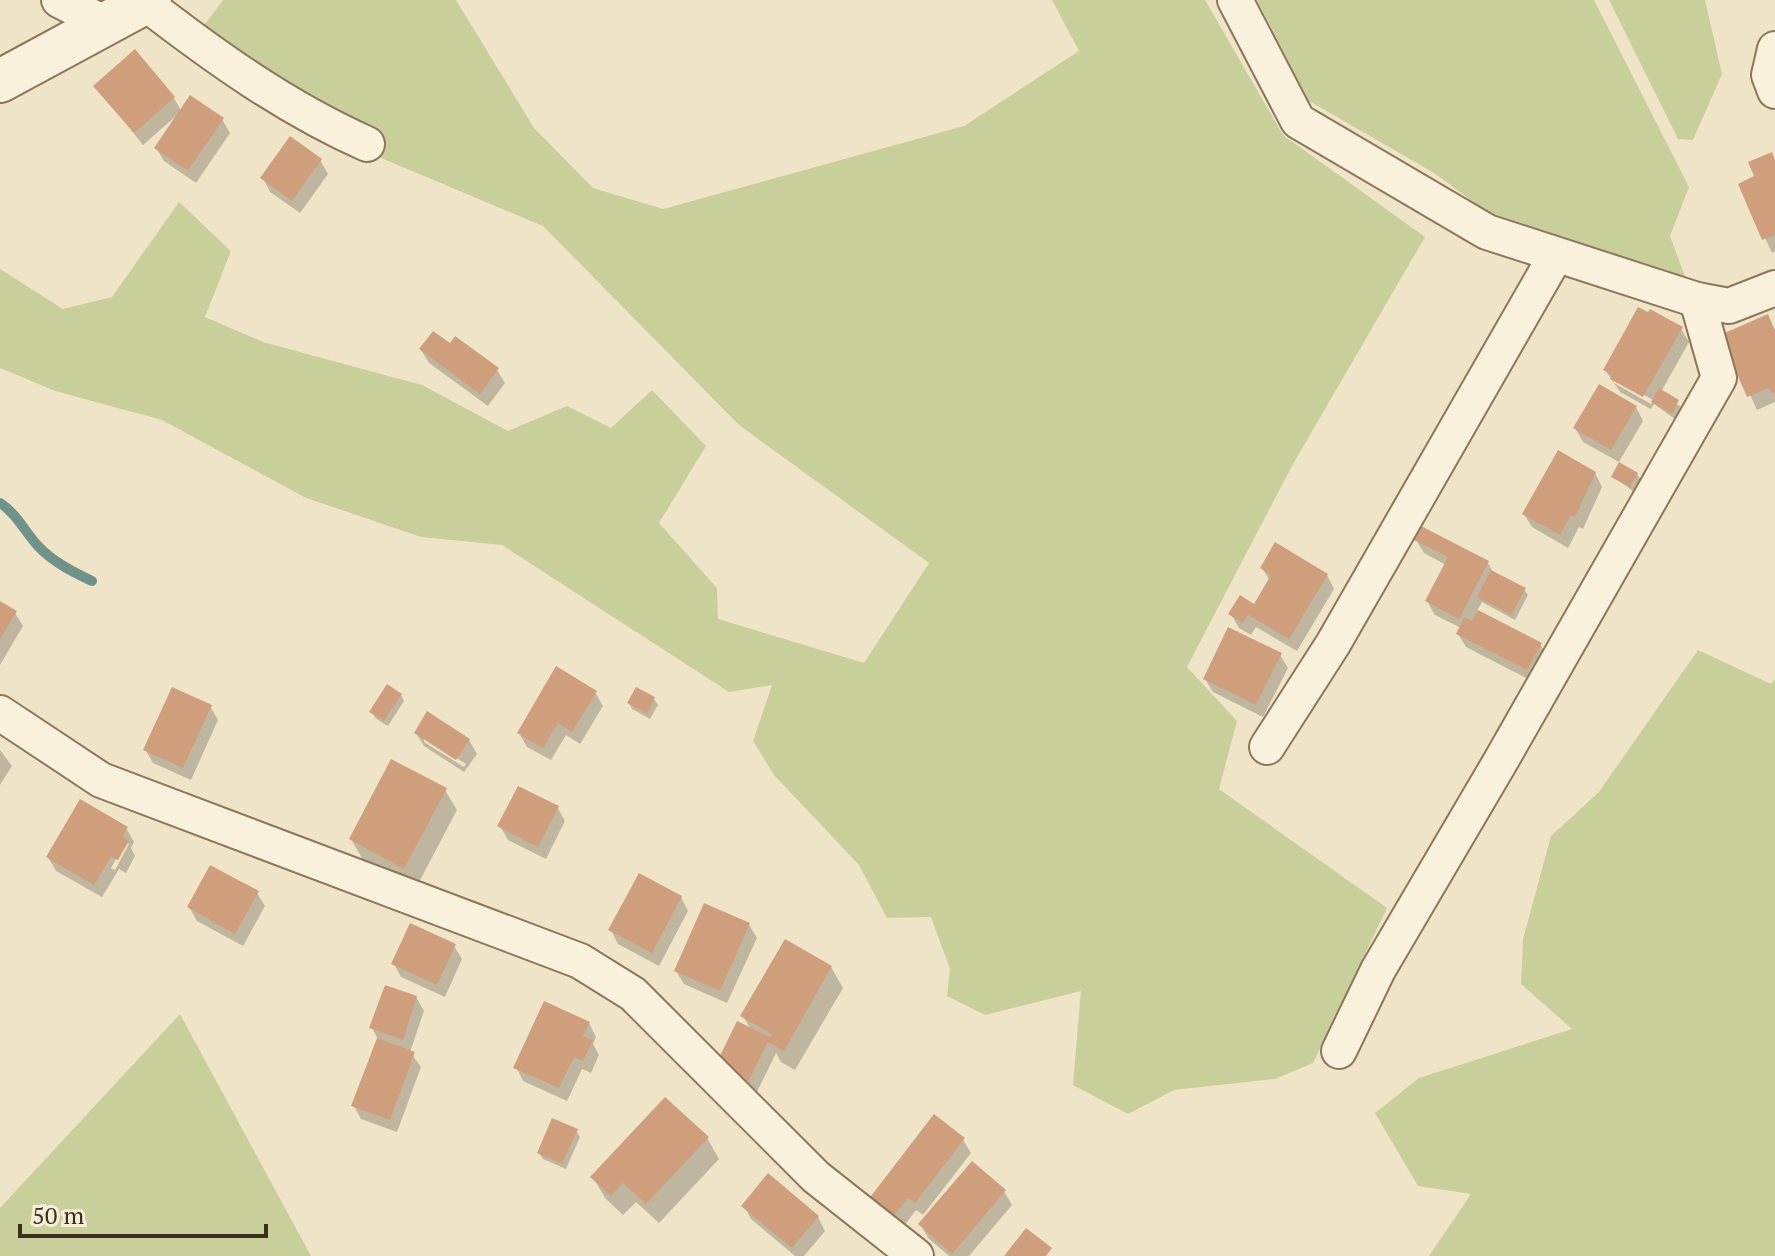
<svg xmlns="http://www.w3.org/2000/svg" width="1775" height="1256" viewBox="0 0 1775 1256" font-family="'PT Serif',serif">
  <rect width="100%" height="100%" fill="#f0e4c8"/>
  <g fill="#c9cf9b">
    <path d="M223,0H456L534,128L593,188L663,209L964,126L1079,51L1052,0H1205L1283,135L1425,237L1293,464L1187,667L1237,721L1219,789L1387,908L1313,1063L1275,1079L1174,1090L1128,1114L1073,1085L1081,991L985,1015L947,996L950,969L931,917L887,918L859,865L774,775L753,741L772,685L729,692L502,545L421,537L306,498L162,420L55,391L0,368V269L63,309L112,297L179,202L231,251L205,317L263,342L422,385L508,431L567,406L611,428L652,390L706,446L659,523L717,588L718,619L864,663L929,563L739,425L543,226L324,134L190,44Z"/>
    <path d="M1257,0H1594L1689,187L1670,236L1687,282L1494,217L1434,173L1309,101Z"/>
    <path d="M1609,0H1705L1722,74L1693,140L1678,139Z"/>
    <path d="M1698,650L1771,684L1775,679V1256H1429L1471,1194L1418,1186L1375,1113L1419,1078L1572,1029L1521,984L1523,939L1551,836L1599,792Z"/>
    <path d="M180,1014L311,1256H0V1208Z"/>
  </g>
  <g fill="#0003" fill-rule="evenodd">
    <path d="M96,86L174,98L181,111L222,119L230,133L196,183L164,161L156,148L176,116L143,145Z"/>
    <path d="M320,160L328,174L300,213L270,192L263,178Z"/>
    <path d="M1775,162V251L1772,253L1741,185L1757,177Z"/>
    <path d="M1767,317L1775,330V402L1757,410L1723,336Z"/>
    <path d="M1681,329L1689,342L1661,392L1681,407L1675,419L1654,404L1651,409L1620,392L1605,370ZM1614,378L1653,400L1651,404L1614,383Z"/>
    <path d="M450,346L497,370L505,383L488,406L429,363L421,350Z"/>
    <path d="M1636,407L1643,421L1619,462L1583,442L1575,428Z"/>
    <path d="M1595,473L1602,487L1583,529L1579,527L1568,548L1532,527L1524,514Z"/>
    <path d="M1637,474L1641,480L1634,492L1614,477Z"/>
    <path d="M1416,540L1488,563L1494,574L1524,589L1528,595L1515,620L1482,602L1477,611L1540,644L1548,658L1534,682L1466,647L1458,634L1461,628L1435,615L1427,601L1446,565L1424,553Z"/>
    <path d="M1262,568L1327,575L1334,589L1297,651L1256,627L1251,635L1239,628L1231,614L1255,607L1270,581Z"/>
    <path d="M0,604L15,613L23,626L0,665Z"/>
    <path d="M1280,655L1288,668L1263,717L1213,692L1205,679Z"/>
    <path d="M595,692L603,706L580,744L566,735L551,760L527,747L519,733Z"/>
    <path d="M401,695L404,701L388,726L375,718L372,712Z"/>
    <path d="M654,699L658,705L650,719L632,709L629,703Z"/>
    <path d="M210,706L218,720L191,780L153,763L145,749Z"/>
    <path d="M416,733L469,740L477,754L464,772L424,746ZM424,737L466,764L464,767L424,742Z"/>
    <path d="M0,750L12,766L0,785Z"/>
    <path d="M445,790L457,810L416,888L363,860L351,839Z"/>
    <path d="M557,807L565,821L546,859L508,840L500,826Z"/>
    <path d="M126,828L134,842L131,848L135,856L126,873L119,869L102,897L56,871L48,857ZM126,841L129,844L115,870L111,868Z"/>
    <path d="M257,893L265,906L243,946L197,921L189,907Z"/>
    <path d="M681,897L688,911L659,966L618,944L611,930Z"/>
    <path d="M749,925L757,938L727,1003L684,984L676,971Z"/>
    <path d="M454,946L462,959L445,997L401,977L394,964Z"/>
    <path d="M831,967L843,988L795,1070L781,1062L776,1053L754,1098L723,1083L751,1030L743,1016Z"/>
    <path d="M416,997L424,1011L410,1052L421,1067L397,1132L361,1119L354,1106L378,1039L372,1028Z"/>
    <path d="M589,1023L596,1037L593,1044L599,1055L591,1073L582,1069L567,1101L523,1081L516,1067Z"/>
    <path d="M576,1130L580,1137L566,1169L543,1159L539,1153Z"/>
    <path d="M707,1138L719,1159L659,1223L636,1202L623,1215L605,1198L593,1177Z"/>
    <path d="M963,1140L971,1153L923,1215L916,1210L900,1231L870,1200Z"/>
    <path d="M1004,1191L1012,1205L969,1256H949L928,1238L920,1224Z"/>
    <path d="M744,1206L818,1217L825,1231L804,1256H795L751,1219Z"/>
  </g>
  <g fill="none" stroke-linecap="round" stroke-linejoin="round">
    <path stroke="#6f938a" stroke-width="10" d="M0,503C17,514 25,532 38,546C53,562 73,572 92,581"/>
  </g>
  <g fill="#cf9f7d">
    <path d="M135,49L175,97L134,133L93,86Z"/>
    <path d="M190,95L224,118L188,171L154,148Z"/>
    <path d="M290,136L322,159L292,201L260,178Z"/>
    <path d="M1772,152L1775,160V235L1762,240L1738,184L1754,176L1748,162Z"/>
    <path d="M1638,307L1648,312L1650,309L1683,327L1643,397L1610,379L1612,375L1603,370Z"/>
    <path d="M1768,314L1775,331V392L1772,393L1769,388L1747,397L1720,335Z"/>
    <path d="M433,331L450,343L455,336L499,368L480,394L419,349Z"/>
    <path d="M1599,384L1637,406L1611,450L1573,428Z"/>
    <path d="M1659,388L1679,400L1672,414L1651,402Z"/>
    <path d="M1558,450L1596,472L1575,517L1571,515L1560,535L1522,514Z"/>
    <path d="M1619,462L1638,473L1630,487L1611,477Z"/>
    <path d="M1421,526L1489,561L1459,619L1425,601L1448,557L1414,540Z"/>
    <path d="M1275,542L1328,574L1289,639L1248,615L1243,623L1228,614L1240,595L1254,604L1271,575L1260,568Z"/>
    <path d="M1491,570L1526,588L1511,615L1477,597Z"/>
    <path d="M0,601L17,611L0,639Z"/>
    <path d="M1478,610L1542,643L1527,670L1456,634L1464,617L1472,621Z"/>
    <path d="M1228,627L1282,653L1256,705L1203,679Z"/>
    <path d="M556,666L597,691L572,732L558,723L543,748L517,733Z"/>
    <path d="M387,684L402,694L384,721L369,712Z"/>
    <path d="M172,687L212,705L183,768L143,750Z"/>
    <path d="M636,687L655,697L647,714L627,703Z"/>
    <path d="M427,711L470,739L456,760L414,733Z"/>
    <path d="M391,759L447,788L404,869L349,839Z"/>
    <path d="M518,786L559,806L538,847L497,826Z"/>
    <path d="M80,799L128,827L122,837L129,841L118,860L111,857L94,885L46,857Z"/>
    <path d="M210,865L259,891L235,934L187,907Z"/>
    <path d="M639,873L682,896L652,953L608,930Z"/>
    <path d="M704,903L750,923L720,991L674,971Z"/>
    <path d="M410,923L456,944L437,985L391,964Z"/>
    <path d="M785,939L832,966L784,1051L768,1042L746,1086L713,1070L737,1021L770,1037L772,1034L740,1016Z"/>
    <path d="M385,985L417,996L403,1040L369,1028Z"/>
    <path d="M544,1001L590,1022L583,1036L593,1040L583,1061L574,1057L559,1088L513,1068Z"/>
    <path d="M377,1038L415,1052L390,1120L351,1106Z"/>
    <path d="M665,1097L709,1137L646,1204L623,1183L611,1196L590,1177Z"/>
    <path d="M934,1114L965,1138L915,1203L908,1198L892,1218L868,1200Z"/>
    <path d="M552,1118L578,1129L562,1164L537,1153Z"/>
    <path d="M972,1161L1006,1190L952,1254L918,1224Z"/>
    <path d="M768,1173L819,1216L792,1248L741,1206Z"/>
    <path d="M1026,1228L1052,1248L1046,1256H1004Z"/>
  </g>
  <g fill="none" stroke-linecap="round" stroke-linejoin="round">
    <defs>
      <g id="minor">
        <path d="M59,0L106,24"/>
        <path d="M1235,0L1298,121L1487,232L1697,300L1729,306L1775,288"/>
        <path d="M145,3C215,57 286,108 367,144"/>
        <path d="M1775,49L1769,75L1775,91"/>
        <path d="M0,713L101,780L580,961L633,994L816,1177L916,1256"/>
        <path d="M1267,747L1333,644L1556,255"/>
        <path d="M1339,1051L1378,970L1499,764L1719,378L1697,300"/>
      </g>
      <path id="tertiary" d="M0,81L150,0"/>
    </defs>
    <use href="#minor" stroke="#8d765c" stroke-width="38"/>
    <use href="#tertiary" stroke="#8d765c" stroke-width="46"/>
    <use href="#minor" stroke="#faf1dc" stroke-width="34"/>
    <use href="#tertiary" stroke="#faf1dc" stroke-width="42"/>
  </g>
  <path d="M20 1224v12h246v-12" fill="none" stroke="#3d2e20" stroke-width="4"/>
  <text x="32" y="1224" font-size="24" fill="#3d2e20" stroke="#f7eed8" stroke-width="6" paint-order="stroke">50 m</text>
</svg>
